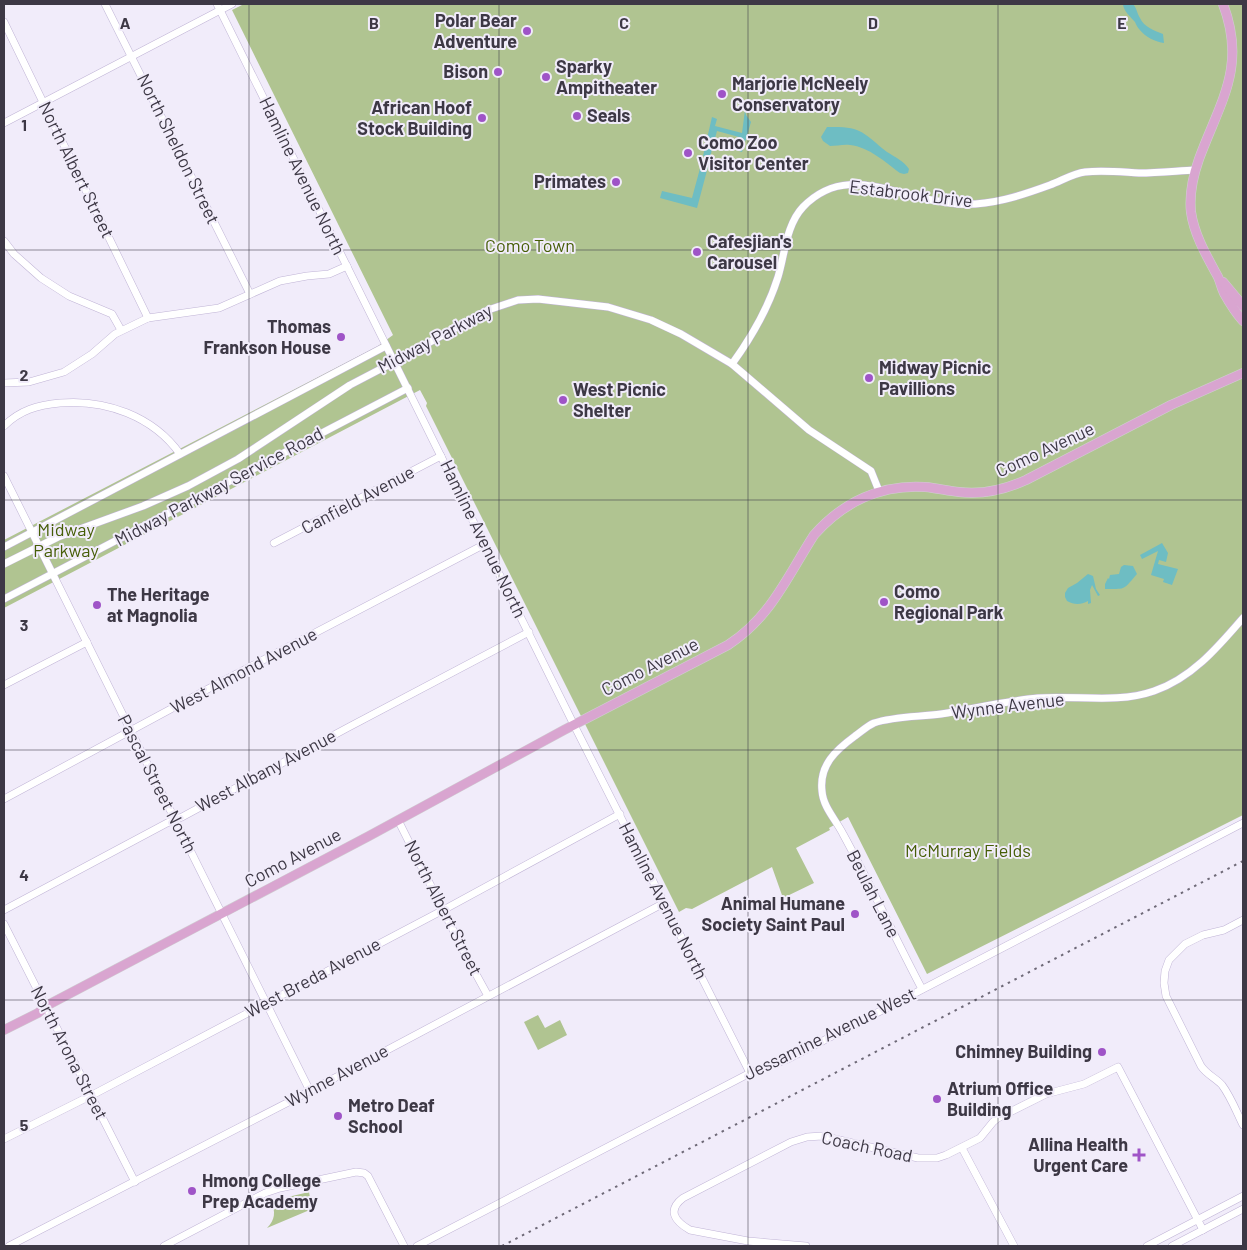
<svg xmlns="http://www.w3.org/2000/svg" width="1247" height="1250" viewBox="0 0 1247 1250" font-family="Barlow,sans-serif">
  <rect width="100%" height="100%" fill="#f1ecfa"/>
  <g fill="#b0c491">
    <path d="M244,4H1243V815L927,974L848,817L829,828L830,830L796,848L814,883L783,898L772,867L692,909L686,908L679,912L426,406L427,403L420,390L4,608V540L378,346L393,335L232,10Z"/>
    <path d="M538,1015L545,1028L560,1020L567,1035L538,1050L524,1022Z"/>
    <path d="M309,1192L312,1209L267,1228C275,1220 276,1212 271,1201Z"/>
  </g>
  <g fill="#6ebdc3">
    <path d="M1128,4H1133C1137,9 1137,13 1140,18C1144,27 1155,31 1163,34L1164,43C1156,42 1145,37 1139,29C1137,27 1136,24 1135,22C1130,16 1125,13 1123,5Z"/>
    <path d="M745,110L746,115L751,122L742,152L736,150L739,137L717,131L710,157L703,156L712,117L717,119L715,126L742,133Z"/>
    <path d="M827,127C862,126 862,132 887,152C895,157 904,161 909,169L908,173L904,174L900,173C885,162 869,147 850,145C844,144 836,146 830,146L823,141L821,137Z"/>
    <path d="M702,161L709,163L697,208L660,198L662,191L692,198Z"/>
    <path d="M1162,543L1168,553L1166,562L1159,560L1158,564L1178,569L1172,585L1163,582L1164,579L1151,575L1158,551L1142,559L1140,555Z"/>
    <path d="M1124,565L1133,566L1137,574C1123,590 1127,589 1105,589V584L1108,578L1109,579L1110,575L1119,574L1121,567Z"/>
    <path d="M1088,574L1093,576L1096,589L1100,595L1098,596L1092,585L1090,590L1091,603L1088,604V601C1081,605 1074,605 1067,601L1065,597V593L1068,588L1077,583Z"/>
  </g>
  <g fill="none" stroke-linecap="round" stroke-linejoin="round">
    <defs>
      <g id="minor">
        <path d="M105,4L250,294"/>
        <path d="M217,4L574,725L750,1073"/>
        <path d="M4,22L148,318"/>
        <path d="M4,123L232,4"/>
        <path d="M4,241L14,254L41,278L69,296L112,314L121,330"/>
        <path d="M732,364C751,338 768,309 778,277C785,254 786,225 803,207C833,176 865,183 902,193C919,198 940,202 958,204C990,206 1020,196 1050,185C1061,181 1074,173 1085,172C1103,170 1121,172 1139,173C1158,173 1176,171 1195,170"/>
        <path d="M4,383L29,382L64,372L92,354L115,334L148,318L219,308L280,281L307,276L329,274L347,266"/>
        <path d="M4,426C20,410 38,405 60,403C105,399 153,416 180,454"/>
        <path d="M4,476L310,1091"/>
        <path d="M274,543L441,456"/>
        <path d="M4,547L386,346"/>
        <path d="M4,564L58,537L143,506L188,486L238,459L350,385L394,362L488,310L518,300L538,299L608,307L651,320L681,334L732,364L809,430L871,471L879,491"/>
        <path d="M4,599L408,388"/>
        <path d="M4,685L87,642"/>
        <path d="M4,799L219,683L485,544"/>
        <path d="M398,820L465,954L488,996"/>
        <path d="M4,910L167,823L182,817L347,728L529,632"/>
        <path d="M1243,920L1224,930L1203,935L1185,944L1169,960L1165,971L1164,983L1166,996L1201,1066C1207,1075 1216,1078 1222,1085C1231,1097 1237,1113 1243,1125"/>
        <path d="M4,924L135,1182"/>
        <path d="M922,989C895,938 871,885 843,834C836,820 823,807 822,791C819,765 836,750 855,736C861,732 867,726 874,723C895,716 919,717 941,714C973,709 1005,701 1038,698C1076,695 1117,704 1154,691C1192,678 1218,647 1243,618"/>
        <path d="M4,1139L96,1093L447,908L620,814"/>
        <path d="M962,1148L1014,1246"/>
        <path d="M9,1246L310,1091L664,903"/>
        <path d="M164,1246L265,1193L280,1188L356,1172L364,1173L368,1176L404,1246"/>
        <path d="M417,1246L750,1073L788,1059L1243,823"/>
        <path d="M806,1246L748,1241L690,1230C676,1222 666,1211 683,1198L791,1142L807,1137L822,1136L918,1158H937L946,1155L980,1138L993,1122L998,1118L1046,1094L1084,1084L1118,1067L1203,1230"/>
        <path d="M1147,1246L1243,1196"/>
        <path d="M1172,1246L1243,1209"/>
      </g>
      <g id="major">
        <path d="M1223,4C1247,67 1220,102 1199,159C1193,176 1189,193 1191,212C1194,234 1206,255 1217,275C1220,280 1221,287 1224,293C1229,302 1236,313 1243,321"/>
        <path d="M1223,282L1243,306"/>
        <path d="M4,1030L38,1013L46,1006L369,836L564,730L728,645C771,617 787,577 814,535C843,502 881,484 925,487C937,488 948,491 959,492C983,495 1004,490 1026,480L1171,405L1243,373"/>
      </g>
    </defs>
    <use href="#minor" stroke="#c0b4d6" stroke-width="8"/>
    <use href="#major" stroke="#d0cfd2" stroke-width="10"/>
    <use href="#minor" stroke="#fff" stroke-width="7"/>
    <use href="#major" stroke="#d9a5d0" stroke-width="9"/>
    <path stroke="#6e6977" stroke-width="2" stroke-dasharray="2.5 5" stroke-linecap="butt" d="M502,1246L1243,861"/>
  </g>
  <path fill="none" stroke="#3d3845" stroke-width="1" stroke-opacity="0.55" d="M249,4V1246M499,4V1246M748,4V1246M998,4V1246M4,250H1243M4,500H1243M4,750H1243M4,1000H1243"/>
  <g fill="#9f54c7" stroke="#f1ecfa" stroke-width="2">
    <circle cx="527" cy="31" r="5"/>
    <circle cx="498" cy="72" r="5"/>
    <circle cx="546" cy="77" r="5"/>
    <circle cx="722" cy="94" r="5"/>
    <circle cx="577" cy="116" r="5"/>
    <circle cx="482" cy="118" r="5"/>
    <circle cx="688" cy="153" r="5"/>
    <circle cx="616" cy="182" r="5"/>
    <circle cx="697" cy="252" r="5"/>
    <circle cx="341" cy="337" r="5"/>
    <circle cx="869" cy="378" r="5"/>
    <circle cx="563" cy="400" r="5"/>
    <circle cx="884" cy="602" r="5"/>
    <circle cx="97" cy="605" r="5"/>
    <circle cx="855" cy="914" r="5"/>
    <circle cx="1102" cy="1052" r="5"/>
    <circle cx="937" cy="1099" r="5"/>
    <circle cx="338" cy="1116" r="5"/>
    <path d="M1136.5 1147.5h5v5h5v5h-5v5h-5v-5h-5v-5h5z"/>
    <circle cx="192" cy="1191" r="5"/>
  </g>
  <g text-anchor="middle" stroke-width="4" stroke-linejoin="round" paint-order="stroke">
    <g font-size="18" font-weight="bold" fill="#3d3845" stroke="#f1ecfa" text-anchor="start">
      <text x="517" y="27" text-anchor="end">Polar Bear<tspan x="517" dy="21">Adventure</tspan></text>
      <text x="556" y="73">Sparky<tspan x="556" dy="21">Ampitheater</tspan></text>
      <text x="488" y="78" text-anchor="end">Bison</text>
      <text x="732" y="90">Marjorie McNeely<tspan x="732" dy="21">Conservatory</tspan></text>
      <text x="472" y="114" text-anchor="end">African Hoof<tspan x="472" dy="21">Stock Building</tspan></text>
      <text x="587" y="122">Seals</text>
      <text x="698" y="149">Como Zoo<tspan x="698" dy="21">Visitor Center</tspan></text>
      <text x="606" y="188" text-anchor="end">Primates</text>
      <text x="707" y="248">Cafesjian's<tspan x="707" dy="21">Carousel</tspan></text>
      <text x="331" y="333" text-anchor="end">Thomas<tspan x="331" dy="21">Frankson House</tspan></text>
      <text x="879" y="374">Midway Picnic<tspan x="879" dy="21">Pavillions</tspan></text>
      <text x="573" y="396">West Picnic<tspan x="573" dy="21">Shelter</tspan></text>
      <text x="894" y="598">Como<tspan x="894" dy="21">Regional Park</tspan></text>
      <text x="107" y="601">The Heritage<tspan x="107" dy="21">at Magnolia</tspan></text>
      <text x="845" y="910" text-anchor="end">Animal Humane<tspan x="845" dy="21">Society Saint Paul</tspan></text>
      <text x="1092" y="1058" text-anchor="end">Chimney Building</text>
      <text x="947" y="1095">Atrium Office<tspan x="947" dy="21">Building</tspan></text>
      <text x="348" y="1112">Metro Deaf<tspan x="348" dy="21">School</tspan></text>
      <text x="1128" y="1151" text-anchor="end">Allina Health<tspan x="1128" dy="21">Urgent Care</tspan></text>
      <text x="202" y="1187">Hmong College<tspan x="202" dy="21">Prep Academy</tspan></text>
    </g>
    <g font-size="18" fill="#3d3845" stroke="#f1ecfa">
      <text transform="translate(178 149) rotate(64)" y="6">North Sheldon Street</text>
      <text transform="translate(76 170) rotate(64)" y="6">North Albert Street</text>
      <text transform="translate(302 176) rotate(64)" y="6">Hamline Avenue North</text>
      <text transform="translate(911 194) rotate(7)" y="6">Estabrook Drive</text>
      <text transform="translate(435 339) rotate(-28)" y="6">Midway Parkway</text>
      <text transform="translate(1045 450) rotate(-25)" y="6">Como Avenue</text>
      <text transform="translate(219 487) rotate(-28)" y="6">Midway Parkway Service Road</text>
      <text transform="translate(358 500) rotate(-28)" y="6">Canfield Avenue</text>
      <text transform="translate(483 539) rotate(64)" y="6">Hamline Avenue North</text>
      <text transform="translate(650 667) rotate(-27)" y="6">Como Avenue</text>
      <text transform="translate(244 671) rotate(-28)" y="6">West Almond Avenue</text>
      <text transform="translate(1008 706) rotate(-7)" y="6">Wynne Avenue</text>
      <text transform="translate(266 771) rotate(-28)" y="6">West Albany Avenue</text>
      <text transform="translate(157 784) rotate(63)" y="6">Pascal Street North</text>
      <text transform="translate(293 858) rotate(-28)" y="6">Como Avenue</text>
      <text transform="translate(873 894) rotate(63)" y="6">Beulah Lane</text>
      <text transform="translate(663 901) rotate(63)" y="6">Hamline Avenue North</text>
      <text transform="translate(443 908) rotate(63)" y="6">North Albert Street</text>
      <text transform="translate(313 978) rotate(-28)" y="6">West Breda Avenue</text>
      <text transform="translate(830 1034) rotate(-26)" y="6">Jessamine Avenue West</text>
      <text transform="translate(69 1053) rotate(63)" y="6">North Arona Street</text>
      <text transform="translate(337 1076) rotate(-28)" y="6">Wynne Avenue</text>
      <text transform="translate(867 1147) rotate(12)" y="6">Coach Road</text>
    </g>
    <g font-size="18" fill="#465e07" stroke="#f1ecfa">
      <text x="530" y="252">Como Town</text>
      <text x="66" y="536">Midway<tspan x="66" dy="21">Parkway</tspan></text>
      <text x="968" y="857">McMurray Fields</text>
    </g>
  </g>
  <g font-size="16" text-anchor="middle" font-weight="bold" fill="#3d3845" stroke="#f1ecfa" stroke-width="4" stroke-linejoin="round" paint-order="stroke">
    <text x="125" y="29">A</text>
    <text x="374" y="29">B</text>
    <text x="624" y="29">C</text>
    <text x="873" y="29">D</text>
    <text x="1122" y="29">E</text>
    <text x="24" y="131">1</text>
    <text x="24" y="381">2</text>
    <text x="24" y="631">3</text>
    <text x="24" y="881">4</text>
    <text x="24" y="1131">5</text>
  </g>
  <rect width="1247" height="1250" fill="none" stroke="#3d3845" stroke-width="10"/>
</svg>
